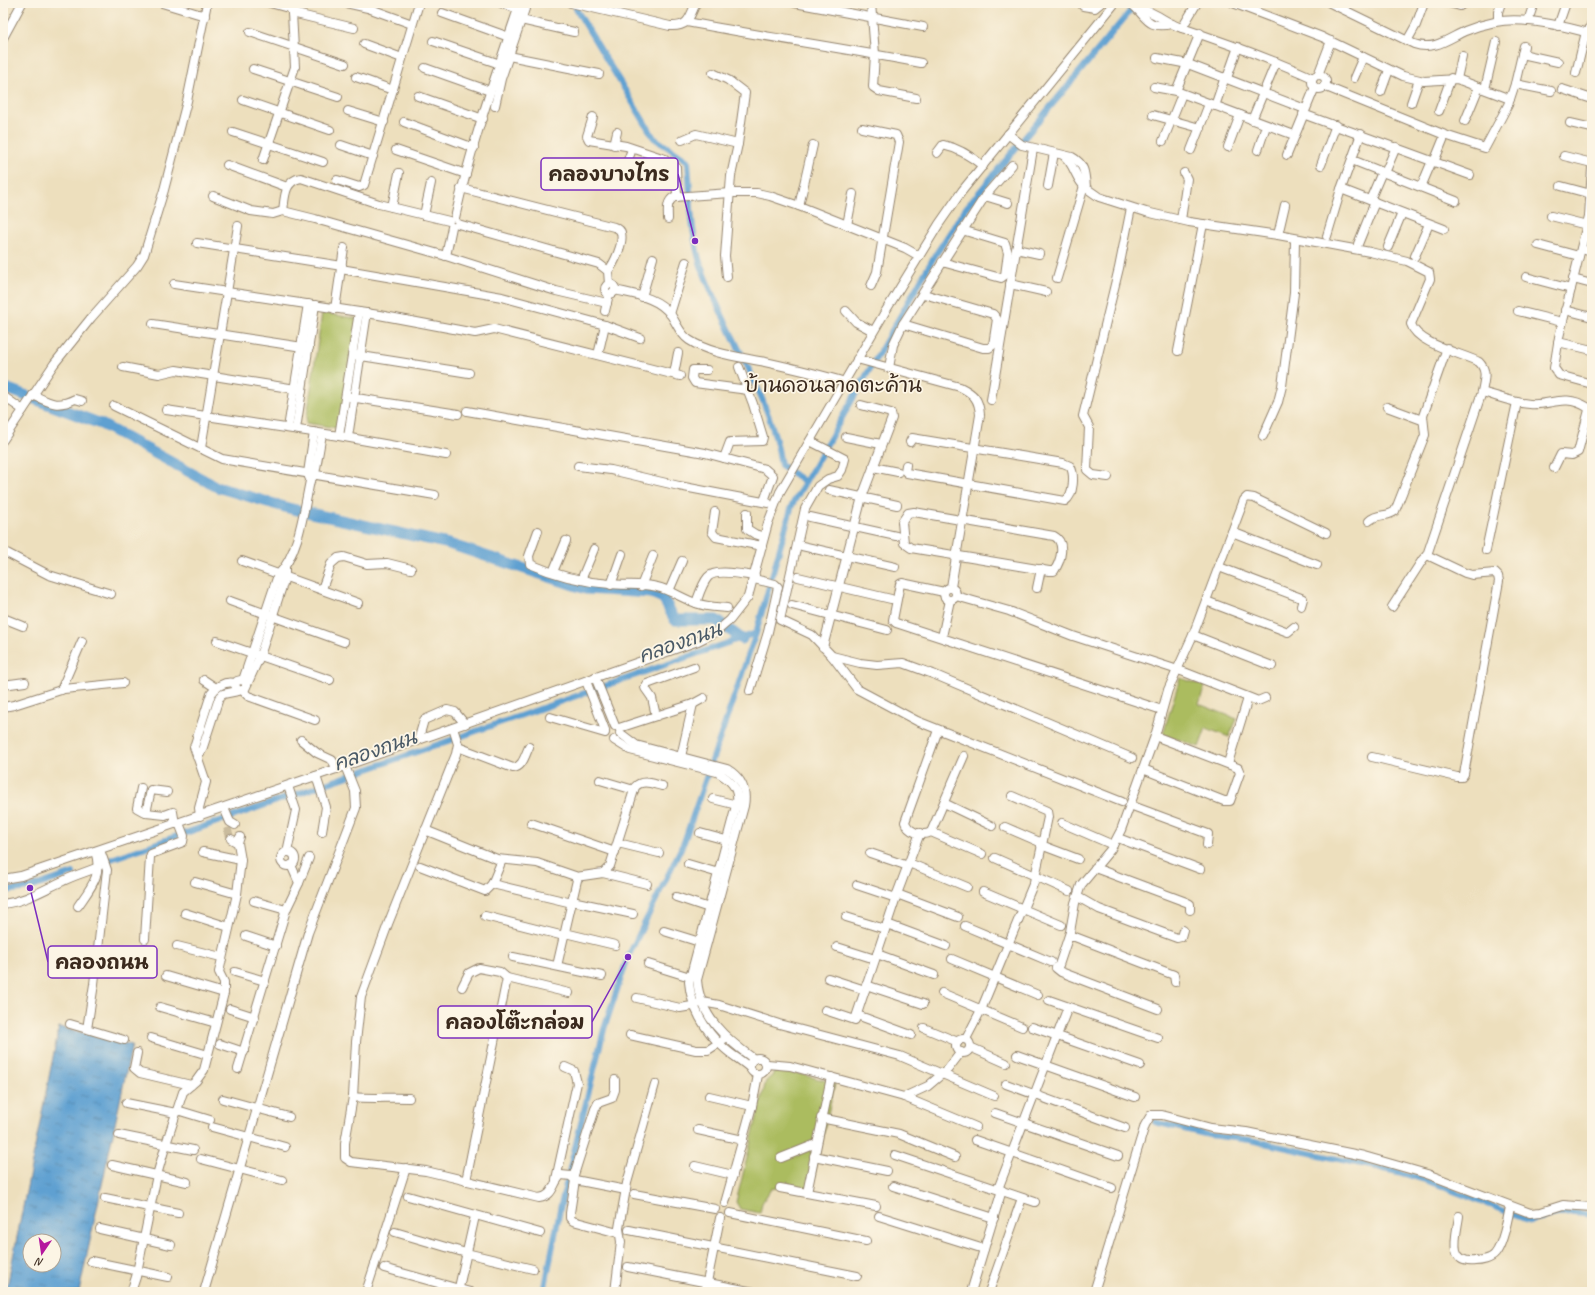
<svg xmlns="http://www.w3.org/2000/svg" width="1595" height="1295" viewBox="0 0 1595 1295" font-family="Caveat,'Playpen Sans Thai',sans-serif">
  <defs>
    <pattern id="water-ripples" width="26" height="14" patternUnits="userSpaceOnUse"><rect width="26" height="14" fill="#5ea0d1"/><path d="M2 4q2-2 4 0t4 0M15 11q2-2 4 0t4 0" fill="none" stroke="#4f83a9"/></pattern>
  </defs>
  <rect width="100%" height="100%" fill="#fcf5e5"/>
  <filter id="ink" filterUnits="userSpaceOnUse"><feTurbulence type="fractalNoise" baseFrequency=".025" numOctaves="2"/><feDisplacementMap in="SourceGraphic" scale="8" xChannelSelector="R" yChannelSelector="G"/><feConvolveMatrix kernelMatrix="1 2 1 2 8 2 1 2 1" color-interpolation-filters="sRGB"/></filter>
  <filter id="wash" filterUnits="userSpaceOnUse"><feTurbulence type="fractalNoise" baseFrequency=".012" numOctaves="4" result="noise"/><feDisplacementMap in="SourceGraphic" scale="16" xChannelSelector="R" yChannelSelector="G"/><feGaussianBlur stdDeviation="0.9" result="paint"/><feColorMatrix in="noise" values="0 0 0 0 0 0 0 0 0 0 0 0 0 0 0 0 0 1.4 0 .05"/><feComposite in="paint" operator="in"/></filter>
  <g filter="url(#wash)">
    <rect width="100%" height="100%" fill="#eddfbd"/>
    <g fill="#abbc5f" stroke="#73733e">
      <path d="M322,313L360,319L343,429L306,423Z"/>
      <path d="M1180,678L1205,686L1199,704L1237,719L1229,737L1206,728L1199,747L1163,734Z"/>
      <path d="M775,1069H780L835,1083L810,1193L781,1187L771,1189L762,1203L760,1213L740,1209L736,1202L766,1081L772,1076Z"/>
    </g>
    <path fill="url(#water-ripples)" stroke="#4c6578" fill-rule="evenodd" d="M59,1027L132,1045L79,1292H6ZM30,1241H54V1265H30Z"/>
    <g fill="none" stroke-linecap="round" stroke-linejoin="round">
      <g stroke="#5ea0d1" stroke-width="6">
        <path d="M578,3L576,9L654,138L688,161C691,198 690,239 704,274C729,338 771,396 781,465L805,482"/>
        <path d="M100,863L756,633"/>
        <path d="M3,891L30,888L73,873"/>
        <path d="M1155,1122L1209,1135L1250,1140L1398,1172L1428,1181L1530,1221C1540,1220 1547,1217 1557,1215C1568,1212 1581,1213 1592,1215"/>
        <path d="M544,1292L560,1209L604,1029L628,957L684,842L756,633L792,505L934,257L966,208L1137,3"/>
      </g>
      <path stroke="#5ea0d1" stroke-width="11" d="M3,387L101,424L217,487L288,508L449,544L586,589L651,593L663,598L675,620H716L742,639"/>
    </g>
  </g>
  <g filter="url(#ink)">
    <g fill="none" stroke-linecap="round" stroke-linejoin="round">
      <path stroke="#c9bb9d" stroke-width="8" stroke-dasharray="8 4" stroke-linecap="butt" d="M227,828L231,839"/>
      <defs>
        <g id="minor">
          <path d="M162,3L205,16"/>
          <path d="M270,3L292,9"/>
          <path d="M346,3L368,8L412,24"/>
          <path d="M501,3L518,9"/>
          <path d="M571,3L670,26C689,27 689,18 696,3"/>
          <path d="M795,3L923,27"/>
          <path d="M871,3L875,54L873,87L879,91L916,98"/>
          <path d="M1130,3C1147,15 1145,30 1172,24"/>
          <path d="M1233,3L1322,37L1403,76L1424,81L1457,79L1510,99"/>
          <path d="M1330,3L1414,44C1434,51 1448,39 1465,31C1475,27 1485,24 1495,22C1523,16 1564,26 1592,34"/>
          <path d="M1449,3L1460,6L1464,3"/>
          <path d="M1083,6L1095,8L1101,3"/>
          <path d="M1138,9C1151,9 1165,22 1179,27C1224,42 1269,58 1313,78"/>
          <path d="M292,13L354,28"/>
          <path d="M442,13L509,37"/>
          <path d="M521,20L574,32"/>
          <path d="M1498,21V12L1501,3"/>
          <path d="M1528,21L1534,3"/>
          <path d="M687,22C765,37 843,48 921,63"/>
          <path d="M1558,26L1566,3"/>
          <path d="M1182,28L1197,3"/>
          <path d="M250,32L345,64"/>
          <path d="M1588,33L1592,22"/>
          <path d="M3,38L22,3"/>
          <path d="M433,41L500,64"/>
          <path d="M1407,41L1416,25L1424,3"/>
          <path d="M364,44L402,58"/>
          <path d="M1522,54L1558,62"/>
          <path d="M509,56L599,74"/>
          <path d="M1157,58L1188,64L1305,109"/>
          <path d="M425,68L490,91"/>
          <path d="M253,69L338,97"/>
          <path d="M713,73L728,80L745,93L738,144L731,176L725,256L727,277"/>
          <path d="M1576,73L1586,32"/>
          <path d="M1318,75L1331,41"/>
          <circle cx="1319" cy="82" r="7"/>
          <path d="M356,77L393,90"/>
          <path d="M1227,78L1238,47"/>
          <path d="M1354,78L1363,57"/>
          <path d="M1457,79L1462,56"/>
          <path d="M1515,84L1551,91"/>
          <path d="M1324,86L1445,135L1485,148L1508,105L1515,84L1524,46"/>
          <path d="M1154,87L1176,91L1294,135"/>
          <path d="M1485,89L1496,42"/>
          <path d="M1562,89L1592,99"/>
          <path d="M1176,91L1200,33"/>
          <path d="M1381,92L1389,70"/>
          <path d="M418,96L483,119"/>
          <path d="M243,100L330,130"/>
          <path d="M1411,103L1419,80"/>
          <path d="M495,106L501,79L527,3"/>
          <path d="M1215,106L1225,77"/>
          <path d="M348,111L384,122"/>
          <path d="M1439,111L1451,78"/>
          <path d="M1303,114L1470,175"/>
          <path d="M1153,115L1200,128"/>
          <path d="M593,117L587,136L589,140L626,146L665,159L676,167L677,197"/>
          <path d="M1252,120L1276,62"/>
          <path d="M1465,121L1479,87"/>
          <path d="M404,122L474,148"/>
          <path d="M1570,123L1592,128"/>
          <path d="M862,128L896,135L899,142L877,272L871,286"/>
          <path d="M233,132L323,162"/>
          <path d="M1008,134L1022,145L1072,157C1085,164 1085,174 1086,188L1099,197L1146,212L1189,222L1278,235L1370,252L1407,261L1429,272L1430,279L1411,324C1417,344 1461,353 1479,362C1488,371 1484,380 1482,392L1427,555L1465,573L1472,575L1495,573L1498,576L1499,581L1464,774L1462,777H1457L1372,757"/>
          <path d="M682,140L696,134L738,144"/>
          <path d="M1163,141L1182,94"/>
          <path d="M341,145L373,156"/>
          <path d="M614,145L617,132"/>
          <path d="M1228,147L1240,115"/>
          <path d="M396,150L466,174"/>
          <path d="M1191,150L1209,104"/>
          <path d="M1258,150L1266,126"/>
          <path d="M937,153L943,145C958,148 972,157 983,166"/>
          <path d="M1287,155L1315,87"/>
          <path d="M1064,156C1075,165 1075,179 1086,188"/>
          <path d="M1564,156L1592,163"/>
          <path d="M263,160L295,67L292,13L294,3"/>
          <path d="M1352,160L1456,201"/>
          <path d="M1434,162L1445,135"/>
          <path d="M227,165L287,187"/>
          <path d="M1321,165L1336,125"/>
          <path d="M1592,168L1589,216L1559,337L1554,368L1559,375L1592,384"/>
          <path d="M624,171L632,149"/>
          <path d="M1385,173L1396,147"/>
          <path d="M337,180L359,187L364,185L419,3"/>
          <path d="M1048,186L1054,153"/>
          <path d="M1561,186L1591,194"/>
          <path d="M1421,187L1432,161"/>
          <path d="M461,188L614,227C617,228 621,230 621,233C624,243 614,264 608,271"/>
          <path d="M1341,189L1444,229"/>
          <path d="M213,196L251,211L273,214L283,211L315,219L446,256L556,291L607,303"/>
          <path d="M985,196L1008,203"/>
          <path d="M1370,200L1382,172"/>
          <path d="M799,206L813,145"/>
          <path d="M392,207L399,173"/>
          <path d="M283,211C285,197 284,181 301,178L379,204L449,221"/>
          <path d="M424,215L431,183"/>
          <path d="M1551,216L1587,225"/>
          <path d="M455,218C471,145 496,74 520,3"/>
          <path d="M668,219C668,210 666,202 674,197L730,193H757L770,196L799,206L905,248L919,256"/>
          <path d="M1181,220L1187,179L1184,173"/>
          <path d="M458,224L599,264L608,271L609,284"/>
          <path d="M847,225L853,194"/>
          <path d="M1278,235L1285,205"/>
          <path d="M1327,236L1341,189L1361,134"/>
          <path d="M197,243L342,266"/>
          <path d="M1358,244L1375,202"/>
          <path d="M1538,245L1579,256"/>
          <path d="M1388,247L1402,213"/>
          <path d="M1016,249L1039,254"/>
          <path d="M1581,249L1592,252"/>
          <path d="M446,256L452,227"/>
          <path d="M1415,256L1429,224"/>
          <path d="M942,262L1001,278L1005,275L1008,253L1005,243L962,230"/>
          <path d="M341,269L502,297L605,325L640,338"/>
          <path d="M1526,277L1571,289"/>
          <path d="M1057,278L1084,186"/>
          <path d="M1573,279L1592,284"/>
          <circle cx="610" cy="289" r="5"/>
          <path d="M174,284L379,315L475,333L494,329L680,376"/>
          <path d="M1010,284L1046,292"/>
          <path d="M615,290C636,295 658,297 671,315C677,324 680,334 689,340C710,354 741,357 765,362C792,368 818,374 845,382"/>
          <path d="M642,297L653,258"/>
          <path d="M335,309L344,248"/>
          <path d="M1565,310L1592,317"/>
          <path d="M605,311L608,298"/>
          <path d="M846,311L856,322L873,331"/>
          <path d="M1518,311L1562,322"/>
          <path d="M670,314L686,262"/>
          <path d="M153,324L309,348"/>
          <path d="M903,324L983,348H989L993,345L997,319L993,314L924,294"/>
          <path d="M1558,342L1592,350"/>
          <path d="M1178,351L1203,224"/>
          <path d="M355,355L469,373"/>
          <path d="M598,355L605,325"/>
          <path d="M857,359L960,387C974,394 979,399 980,415L951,587"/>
          <path d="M123,367L159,374L176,370L302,390"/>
          <path d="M889,368L893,345L903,324L985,196L1012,165"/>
          <path d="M707,370H693L692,378L695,383L748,390"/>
          <path d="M674,374L678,353"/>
          <path d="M1482,392C1497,396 1513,403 1530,404C1551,406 1564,393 1587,407L1589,410L1578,452L1572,455L1561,454L1554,468"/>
          <path d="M33,395C50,403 57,408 75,399L82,401"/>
          <path d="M3,396L23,410"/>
          <path d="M350,397L458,414"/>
          <path d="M991,400L1033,149"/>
          <path d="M114,406L222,459L435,495"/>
          <path d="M1387,407L1422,420"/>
          <path d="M166,410L339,436L446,455"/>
          <path d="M467,411L705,453L765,469L773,476L764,501"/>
          <path d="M288,428L308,304"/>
          <path d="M296,429L315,305"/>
          <path d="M339,436L359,312"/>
          <path d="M1263,436L1278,402L1282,386L1294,293L1295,239"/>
          <path d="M348,437L367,313"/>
          <path d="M846,437L881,444"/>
          <path d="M3,440L54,364L91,318L137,266L144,255L164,190L187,101L207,3"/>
          <path d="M810,441L845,459L842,470L838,476L828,479L818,486L805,509L780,620L812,635L832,656L857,689L917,721L1122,802"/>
          <path d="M201,448L238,226"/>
          <path d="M724,458L730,442L762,441L763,437L753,404L739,367"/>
          <path d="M906,465L905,471L907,473L1065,501C1074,495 1075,474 1070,466L1063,463L912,438L910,442"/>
          <path d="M578,466L611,470L679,486L768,503"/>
          <path d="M873,467L898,472"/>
          <path d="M309,477L308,473L314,432"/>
          <path d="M1108,477L1093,475L1087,470L1089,427L1083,416L1119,268L1131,208"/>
          <path d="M829,490L897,505"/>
          <path d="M715,512L712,532L716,537L762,546"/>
          <path d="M914,512L1054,536C1066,542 1061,561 1054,571H1049L911,548L904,543L902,522L908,513Z"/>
          <path d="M747,513V529L755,534L764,537"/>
          <path d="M810,517L896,536"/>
          <path d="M1369,521C1378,512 1387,518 1395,511L1425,435L1423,416L1447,348"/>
          <path d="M538,531L529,556L530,564C555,575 583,582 610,584C625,586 642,583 657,587C671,590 683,599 696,603C706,607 716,607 727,608"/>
          <path d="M1232,532L1317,565"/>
          <path d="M802,546L895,567"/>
          <path d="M1486,550L1517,402"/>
          <path d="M3,551L49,575L111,594"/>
          <path d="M242,561L358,603"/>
          <path d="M1219,567L1301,598L1303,599L1301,606"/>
          <path d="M553,572L566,541"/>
          <path d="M798,577L891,599"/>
          <path d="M581,580L594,549"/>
          <path d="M611,585L622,554"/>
          <path d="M641,586L653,556"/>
          <circle cx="950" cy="594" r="6"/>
          <path d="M1037,588L1041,569"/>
          <path d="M322,589L331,564L338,558L344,557L367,564L387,563L411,569"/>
          <path d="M669,591L682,561"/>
          <path d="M944,592L902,583L900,584L893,620L896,623L1162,710"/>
          <path d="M956,596L1009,611L1073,636L1184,672L1258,701L1265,698"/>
          <path d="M230,601L344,642"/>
          <path d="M1206,601L1288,632L1294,627"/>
          <path d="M696,603C699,595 702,584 708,577C716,568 744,575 755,576"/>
          <path d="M792,605L887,630"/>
          <path d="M1392,607L1423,559L1427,555"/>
          <path d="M3,618L23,626"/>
          <path d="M1193,635L1272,666"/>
          <path d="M942,637L950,600"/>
          <path d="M217,641L330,680"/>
          <path d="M823,647L862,497L892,418L891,413L861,405"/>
          <path d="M832,656L860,663L877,665L903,663L933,674L1132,758"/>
          <path d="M595,677L615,726"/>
          <path d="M204,680L216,688"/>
          <path d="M243,680L278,575C299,554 304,509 310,481L315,474L322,434"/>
          <path d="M586,681L605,730"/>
          <path d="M3,685L25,682"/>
          <path d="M246,685L245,681L241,680L237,681L235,685L238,691L245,689L260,656L285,577V568"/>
          <path d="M61,690L82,641"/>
          <path d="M243,691L248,696L315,720"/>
          <path d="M750,691L768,632L778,587L775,584L754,579"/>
          <path d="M693,704L704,698"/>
          <path d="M3,707L14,705L64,689L123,683"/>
          <path d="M656,716L652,698L645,688L647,684L694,667"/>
          <path d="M550,717L605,733"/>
          <path d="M453,728L458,744L456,754L388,924L361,997L356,1042L353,1097L345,1143V1158L351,1162L426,1171L539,1198C554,1196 552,1184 561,1175L571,1176L575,1180L570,1213V1218L573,1221L618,1233"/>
          <path d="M619,728L693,704L680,761"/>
          <path d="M938,730L905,822C908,832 922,837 931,832L964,756"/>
          <path d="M620,733L636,745L727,769C742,778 747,790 744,806L697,980C700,1017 726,1039 754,1059"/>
          <path d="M301,740L317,753L332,760L337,769"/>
          <path d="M614,740L630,750L717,772C729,779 739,787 737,802L689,982C691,1007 705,1031 723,1047C731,1055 741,1060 750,1068"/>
          <path d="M418,741L424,720L447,710L455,712L465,724"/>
          <path d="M458,747L513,768C523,767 525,755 529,747"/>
          <path d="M197,757L202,750L219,698L223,694L238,691"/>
          <path d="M1228,763L1248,698"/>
          <path d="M1143,769L1224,801H1230L1240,773L1238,768L1155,736"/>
          <path d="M316,776L326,807L322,832"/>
          <path d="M600,780L634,790"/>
          <path d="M141,788L137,808L146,813"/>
          <path d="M167,792L151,790L146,813L165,815L173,812L175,824"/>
          <path d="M713,799L741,806"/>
          <path d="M944,803L992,826"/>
          <path d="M1130,805L1208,834L1207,845"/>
          <path d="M224,808L230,822L235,825"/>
          <path d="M200,816L199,808L206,782L194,747L211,694C217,686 225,681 235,683"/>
          <path d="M531,823L615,852"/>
          <path d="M1062,823L1113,845"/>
          <path d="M1005,827L1042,843"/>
          <path d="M425,830L497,859L537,863L575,876L577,880L557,966"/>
          <path d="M931,832L982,854"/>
          <path d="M700,833L726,840"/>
          <path d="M1118,838L1200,869"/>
          <path d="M231,839L238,843"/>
          <path d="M618,843L659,853"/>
          <path d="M1041,845L1078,859"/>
          <path d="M100,850L107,870L94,984L87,1029L124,1040"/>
          <path d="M203,852L241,860"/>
          <path d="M287,852L296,810L288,786"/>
          <circle cx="288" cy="859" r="7"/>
          <path d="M870,853L908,866"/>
          <path d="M995,858L1069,891"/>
          <path d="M909,863L967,887"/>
          <path d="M688,864L722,874"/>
          <path d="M420,866L485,891L492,884L502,860"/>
          <path d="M1095,868L1186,902L1190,904V910"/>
          <path d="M603,873L610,866L635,787C642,779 653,784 662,786"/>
          <path d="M576,877L603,873L647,884"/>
          <path d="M3,879L21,876L345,766L698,641L716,632L730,620L748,597L768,523L780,492L885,312L939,224L962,191L1115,3"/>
          <path d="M195,882L237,894"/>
          <path d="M299,883L309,858"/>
          <path d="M492,884L572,903"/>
          <path d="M857,885L896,898"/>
          <path d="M983,892L1061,925"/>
          <path d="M897,894L958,917"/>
          <path d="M676,897L709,908"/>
          <path d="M1078,897L1099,909L1177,938L1181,937L1183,930"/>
          <path d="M254,901L286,910"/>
          <path d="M572,901L633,914"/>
          <path d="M3,904C26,901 43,890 63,881C75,875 87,872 98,867"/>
          <path d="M78,906C91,887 103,875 95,851"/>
          <path d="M185,913L229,927"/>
          <path d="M485,916L564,936"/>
          <path d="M846,917L885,929"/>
          <path d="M887,924L946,946"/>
          <path d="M965,926L1051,962"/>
          <path d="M664,931L703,943"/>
          <path d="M565,933L615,945"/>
          <path d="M246,936L276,946"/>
          <path d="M1069,937H1075L1174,975L1175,982"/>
          <path d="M145,939L150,857L151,854L183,842L184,836L179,823"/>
          <path d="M177,946L221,957"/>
          <path d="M837,947L875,959"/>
          <path d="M877,954L934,975"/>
          <path d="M513,957L602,976"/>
          <path d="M952,959L1038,995"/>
          <path d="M648,964L690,977"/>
          <path d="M235,972L265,981"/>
          <path d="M166,976L224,993"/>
          <path d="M828,978L865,990"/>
          <path d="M866,985L923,1004"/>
          <path d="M462,987L469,973L479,968L500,972L507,978"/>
          <path d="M942,993L1022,1027"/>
          <path d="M637,998L680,1008L692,1006L702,1002L719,1005L779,1024L900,1056L994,1096"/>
          <path d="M1049,1000L1158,1038"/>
          <path d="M160,1007L216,1023"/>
          <path d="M230,1009L255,1017"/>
          <path d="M1158,1009L1061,972L1056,968L1059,965L1070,932L1075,903L1081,885L1111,849L1121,830L1155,736L1168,690L1193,635L1244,500L1247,497L1254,498L1326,533"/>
          <path d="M825,1010L855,1020L897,894L920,833"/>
          <path d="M857,1015L911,1035"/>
          <path d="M70,1024L87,1029"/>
          <path d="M1032,1027L1140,1065"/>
          <path d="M924,1028L958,1042"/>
          <path d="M630,1035L696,1050H708L722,1041"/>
          <path d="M151,1038L208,1055"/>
          <path d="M966,1039L981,1010L1034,882L1048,817L1047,811L1012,796"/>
          <circle cx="963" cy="1046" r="7"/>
          <path d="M220,1044L244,1052"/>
          <path d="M970,1047L1006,1063"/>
          <path d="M137,1053L134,1068L140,1073L191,1085"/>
          <path d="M1017,1055L1135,1097"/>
          <circle cx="758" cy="1066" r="8"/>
          <path d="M767,1064L790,1066L904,1097L928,1086L948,1069L961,1052"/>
          <path d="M238,1069L286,910L299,883L291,865"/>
          <path d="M1006,1084L1125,1128"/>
          <path d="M709,1096L752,1106"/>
          <path d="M353,1097C372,1099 390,1097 409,1098"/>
          <path d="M904,1097L976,1127"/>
          <path d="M223,1099L289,1117"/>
          <path d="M126,1103L176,1113"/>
          <path d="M177,1110L210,1120"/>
          <path d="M995,1113L1118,1156"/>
          <path d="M821,1118L899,1134L955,1157"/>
          <path d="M212,1127L285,1147"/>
          <path d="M698,1130L743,1140"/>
          <path d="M119,1135L193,1150"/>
          <path d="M975,1140L1112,1188"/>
          <path d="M895,1155L1035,1202"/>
          <path d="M814,1156L887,1171"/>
          <path d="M781,1158L816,1144"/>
          <path d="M201,1159L282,1180"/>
          <path d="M112,1165L187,1182"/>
          <path d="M695,1166L733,1175"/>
          <path d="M573,1178L595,1109L598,1103L612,1098L615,1090V1080"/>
          <path d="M556,1179L577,1083L574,1071L565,1067"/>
          <path d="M575,1180L626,1190"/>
          <path d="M466,1181L507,978L569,993"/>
          <path d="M893,1186L994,1218"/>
          <path d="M780,1188L876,1206"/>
          <path d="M998,1189L1068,1007"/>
          <path d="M807,1193L831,1077"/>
          <path d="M634,1194L715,1209"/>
          <path d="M408,1196L540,1233"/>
          <path d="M105,1198L178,1213"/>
          <path d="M725,1203L752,1106L758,1075"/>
          <path d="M730,1213L866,1241"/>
          <path d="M879,1216L984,1249"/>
          <path d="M1459,1216C1457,1233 1446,1264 1475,1261C1481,1261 1491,1259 1495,1254C1502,1246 1508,1218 1510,1207"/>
          <path d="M100,1229L171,1245"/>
          <path d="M629,1230L857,1276"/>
          <path d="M395,1232L466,1253L533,1269"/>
          <path d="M91,1261L168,1277"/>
          <path d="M628,1267L754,1292"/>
          <path d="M384,1268L470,1292"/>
          <path d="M131,1292L136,1277L157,1175L166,1144L183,1092L196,1081L204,1070L224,993V982L219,972L237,894L241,860L238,843L240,837"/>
          <path d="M204,1292L308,933L356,808L355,791L345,766"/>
          <path d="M366,1292L406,1168"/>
          <path d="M458,1292L475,1216"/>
          <path d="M615,1292L621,1242L619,1228L627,1183L655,1084"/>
          <path d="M705,1292L720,1218"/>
          <path d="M971,1292L1002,1190"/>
          <path d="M989,1292L1022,1198"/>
          <path d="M1094,1292L1145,1125L1151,1115H1162L1211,1128L1246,1132L1364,1156L1427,1174L1530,1213L1541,1212L1563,1205L1592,1207"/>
        </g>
      </defs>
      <use href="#minor" stroke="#94846e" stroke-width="10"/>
      <use href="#minor" stroke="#fff" stroke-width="8"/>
    </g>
  </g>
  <g text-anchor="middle" stroke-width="3.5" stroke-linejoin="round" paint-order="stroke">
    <g font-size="20" font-style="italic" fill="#495966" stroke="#fcf5e5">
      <text transform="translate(680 642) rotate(-19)" y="7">คลองถนน</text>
      <text transform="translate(375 750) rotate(-19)" y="7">คลองถนน</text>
    </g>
    <g font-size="21" fill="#3b2a1e" stroke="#fcf5e5">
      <text x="833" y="392">บ้านดอนลาดตะค้าน</text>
    </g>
  </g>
  <path fill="none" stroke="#7b2cbf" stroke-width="1.5" d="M695 241L678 174M30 888L48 962M628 957L592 1022"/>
  <g fill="#7b2cbf" stroke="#fcf5e5" stroke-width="1.5">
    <circle cx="695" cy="241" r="4"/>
    <circle cx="30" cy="888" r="4"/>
    <circle cx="628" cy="957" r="4"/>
  </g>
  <g fill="#fcf5e5" stroke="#7b2cbf" stroke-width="1.5">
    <rect x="541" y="158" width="137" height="32" rx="4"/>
    <rect x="48" y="946" width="109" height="32" rx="4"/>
    <rect x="438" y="1006" width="154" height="32" rx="4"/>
  </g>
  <g font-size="20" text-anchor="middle" font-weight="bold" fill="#3b2a1e">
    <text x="609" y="181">คลองบางไทร</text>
    <text x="102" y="969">คลองถนน</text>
    <text x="515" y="1029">คลองโต๊ะกล่อม</text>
  </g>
  <rect width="1595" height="1295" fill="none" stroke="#fcf5e5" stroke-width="16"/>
  <g transform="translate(42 1253) rotate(193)"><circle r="19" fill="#fcf5e5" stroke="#afa495"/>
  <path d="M0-3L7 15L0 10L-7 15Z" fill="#b5179e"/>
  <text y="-6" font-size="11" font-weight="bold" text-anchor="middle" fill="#3b2a1e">N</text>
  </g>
</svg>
